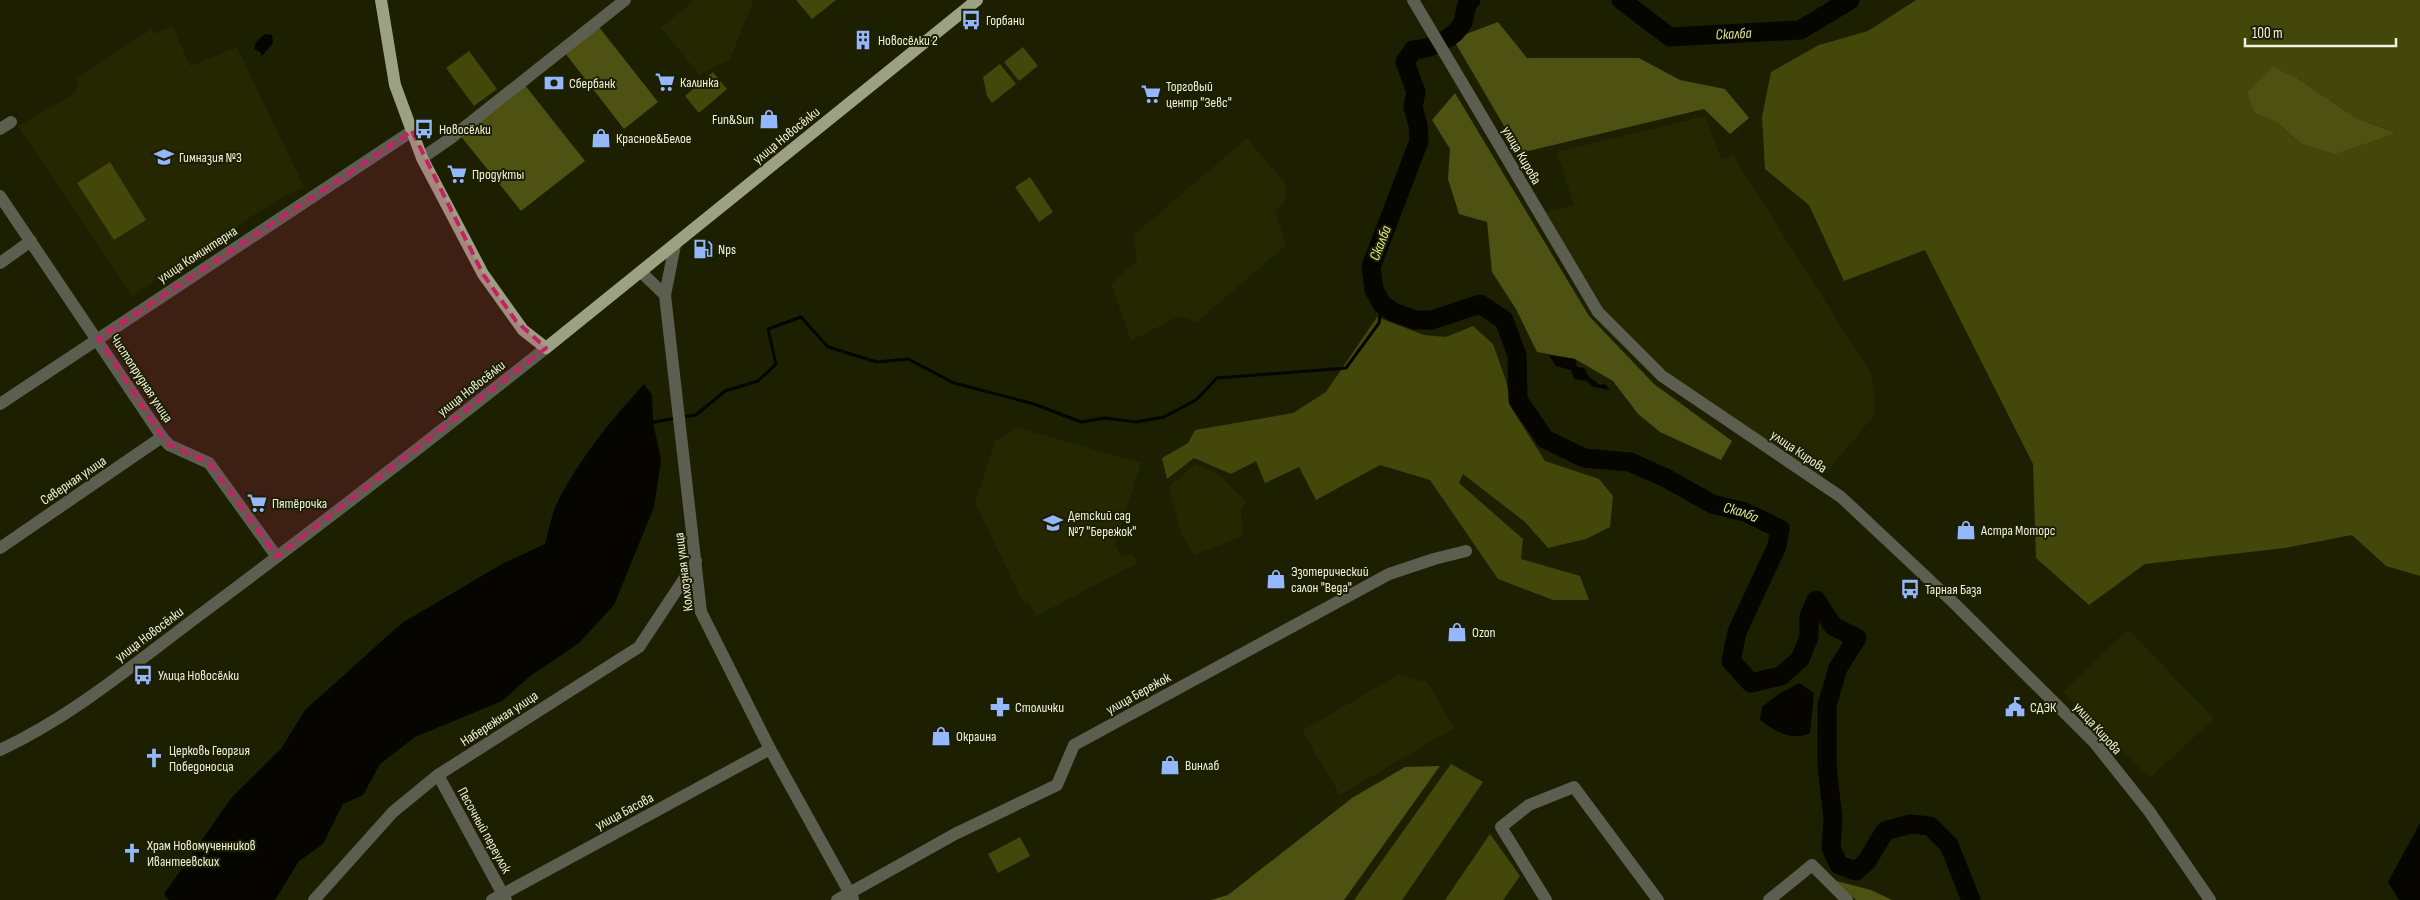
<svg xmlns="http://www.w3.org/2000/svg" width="2420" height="900" viewBox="0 0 2420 900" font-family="'Sofia Sans Condensed',sans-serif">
  <rect width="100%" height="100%" fill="#1d1f01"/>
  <g fill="#252700">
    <path d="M695,0H752L753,2L730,59L700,75L661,28Z"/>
    <path d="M172,25L190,66L237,47L304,187L275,201L132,296L18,126L74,94L79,84L76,79L152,29L155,34Z"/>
    <path d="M1705,116L1721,159L1733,155L1871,374L1875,398L1874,416L1821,478L1666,375L1602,310L1541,214L1574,205L1557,152Z"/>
    <path d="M1247,138L1287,185L1284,204L1275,210L1286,245L1197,322L1179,316L1131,341L1111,284L1137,260L1134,235Z"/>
    <path d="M1016,427L1141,463L1115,544L1122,557L1131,553L1138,563L1036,616L1029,604H1024L975,503L995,441Z"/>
    <path d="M1195,464L1219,474L1247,502L1241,509L1243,536L1195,555L1182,537L1169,487Z"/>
    <path d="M2128,629L2214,719L2150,778L2063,692Z"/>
    <path d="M1399,674L1428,683L1454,728L1340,795L1302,731Z"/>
  </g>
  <g fill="#43470a" fill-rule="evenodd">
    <path d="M796,0H836L812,19Z"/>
    <path d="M1916,0H2420V576L2386,566L2352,535L2285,548L2145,564L2089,605L2036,558L2033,464L1925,250L1844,281L1809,205L1765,169L1762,117L1771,72L1819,45L1868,31ZM2297,78L2356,118L2396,133L2300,143L2277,122Z"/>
    <path d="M1023,47L1038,66L1019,81L1004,62Z"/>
    <path d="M469,51L497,89L474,106L446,68Z"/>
    <path d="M1000,64L1016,84L992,103L987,96L983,77Z"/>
    <path d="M713,72L727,89L699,113L685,96Z"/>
    <path d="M110,162L146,220L114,240L77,183Z"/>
    <path d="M1030,177L1053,212L1039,222L1015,187Z"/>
    <path d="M1377,317L1424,335L1446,337L1473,326L1493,344L1506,381L1512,409L1545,461L1599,479L1613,496L1610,527L1586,539L1548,548L1525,522L1463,474L1459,483L1523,539L1521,559L1580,576L1589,600H1553L1498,579L1430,480L1380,465L1316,500L1299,467L1265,483L1256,461L1231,474L1194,458L1167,479L1162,458L1188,443L1195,430L1293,413L1326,392Z"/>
    <path d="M1451,764L1483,782L1402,900H1354Z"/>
    <path d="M1490,834L1520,876L1503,900H1445Z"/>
    <path d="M1020,837L1030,856L998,873L988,854Z"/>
  </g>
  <g fill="#4d5213">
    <path d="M1498,22L1527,58H1639L1680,80L1725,89L1749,118L1730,134L1704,109L1520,153L1453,39Z"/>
    <path d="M599,27L658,102L624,129L565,53Z"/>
    <path d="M2273,67L2297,78L2356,118L2396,133L2335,154L2300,143L2277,122L2255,113L2247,92Z"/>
    <path d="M524,84L585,161L521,211L459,134Z"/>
    <path d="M1455,93L1589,316L1654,384L1732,441L1721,460L1660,432L1638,414L1613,381L1575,359L1537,352L1516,309L1492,272L1487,222L1459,214L1448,179L1450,149L1432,120Z"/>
    <path d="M1440,766L1344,900H1211L1228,895L1352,798L1405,767Z"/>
    <path d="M1833,880L1871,890L1892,900H1856Z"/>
  </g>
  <g fill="#060500">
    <path d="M265,34L272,35L273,43L262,56L260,52L254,49L256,42Z"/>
    <path d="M1549,355L1575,359L1577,367L1584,368L1589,377L1600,385L1605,384L1610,390L1593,387L1587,381L1574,379L1571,370L1556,366Z"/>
    <path d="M644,384L652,395L653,422L661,460L654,507L614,605L579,643L529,677L502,701L415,737L380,764L363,795L343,804L323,844L299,861L275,900H169L164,894L232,797L281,749L305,710L402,623L502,564L545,544C549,531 551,516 557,503C579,459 611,420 644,384Z"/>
    <path d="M1799,683L1814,693L1810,733C1792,742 1775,731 1760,720L1762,707L1779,694Z"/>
    <path d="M2420,823V900H2399L2388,882Z"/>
  </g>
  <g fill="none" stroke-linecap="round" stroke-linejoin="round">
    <g stroke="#060500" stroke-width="3">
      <path d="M682,417L696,415L725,391L758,381L776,364L768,329L801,317L828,347L877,362L908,359L954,383L1034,404L1081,422L1105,418L1136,422L1164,417L1196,400L1217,378L1346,368L1379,323L1382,304"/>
      <path d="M650,423L676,418"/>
    </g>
    <g stroke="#060500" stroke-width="19">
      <path id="s1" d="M1471,0C1464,6 1466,14 1463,22C1455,39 1430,49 1413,50L1405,62L1416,92L1413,107L1418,125L1419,141L1371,267L1374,290L1382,304L1393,312L1415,320H1432L1480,304L1504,320L1517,355L1518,400L1545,439L1584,458L1630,462L1666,478L1712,504L1745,512L1780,529L1777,546L1737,632L1731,661L1751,683L1781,676L1800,659L1809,637V616L1816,600L1833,626L1857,638L1838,668L1827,705V766L1833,819L1831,848L1839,865L1856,871L1867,861L1885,831L1910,824L1930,826L1949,845L1971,900"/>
      <path id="s2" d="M1621,0L1670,37L1800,30L1850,0"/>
    </g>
    <g stroke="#5c5e50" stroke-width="12">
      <path d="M1413,0L1598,312L1662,376L1841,497L1955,604L2094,742L2149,811L2210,900"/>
      <path d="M0,129L11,122"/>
      <path d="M422,158L451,138L625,0"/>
      <path d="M0,196L162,437L169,445L209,463L277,557"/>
      <path d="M675,245L665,295L701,612L770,749L853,899"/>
      <path d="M0,263L31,241"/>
      <path d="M641,272L665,295"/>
      <path d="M0,404L412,131"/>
      <path d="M0,548L162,437"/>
      <path d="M0,750C75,715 139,660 205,611C320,525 434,437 546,348"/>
      <path d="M438,775L506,900"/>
      <path d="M314,900L393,812L438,775L639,647L696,561"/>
      <path d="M492,900L770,749"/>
      <path d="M837,900L955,834L1057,785L1074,745L1389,574L1434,559L1466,551"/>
      <path d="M1546,900L1501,827L1529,805L1574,787L1658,900"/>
      <path d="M1769,900L1812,865L1847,900"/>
    </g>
    <path stroke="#9da184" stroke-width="12" d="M381,0L395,85L422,158L483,274L523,330L546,348L977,0"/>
  </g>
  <path fill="#c42362" fill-opacity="0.2" stroke="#c42362" stroke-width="4" stroke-dasharray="10 6" stroke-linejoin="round" d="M412,131L483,274L516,321L546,348L277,557L209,463L169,445L162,437L98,338Z"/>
  <defs>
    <symbol id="bus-bare" viewBox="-9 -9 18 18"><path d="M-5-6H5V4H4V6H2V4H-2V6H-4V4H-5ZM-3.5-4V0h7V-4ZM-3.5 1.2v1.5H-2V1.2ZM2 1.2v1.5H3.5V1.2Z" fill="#94b7fd" stroke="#1d1f01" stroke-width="2.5" paint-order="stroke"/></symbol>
    <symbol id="building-bare" viewBox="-9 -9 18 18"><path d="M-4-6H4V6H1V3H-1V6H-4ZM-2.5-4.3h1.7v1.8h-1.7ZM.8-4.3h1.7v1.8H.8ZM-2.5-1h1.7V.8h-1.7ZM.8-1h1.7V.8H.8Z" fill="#94b7fd" stroke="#1d1f01" stroke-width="2.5" paint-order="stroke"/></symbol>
    <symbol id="supermarket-bare" viewBox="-9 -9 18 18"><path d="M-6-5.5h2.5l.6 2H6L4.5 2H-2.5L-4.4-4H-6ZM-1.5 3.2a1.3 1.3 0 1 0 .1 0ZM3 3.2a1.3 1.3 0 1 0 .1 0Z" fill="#94b7fd" stroke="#1d1f01" stroke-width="2.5" paint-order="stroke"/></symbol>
    <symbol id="bank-bare" viewBox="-9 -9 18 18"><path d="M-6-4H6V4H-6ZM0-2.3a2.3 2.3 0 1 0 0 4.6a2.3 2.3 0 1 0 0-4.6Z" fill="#94b7fd" stroke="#1d1f01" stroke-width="2.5" paint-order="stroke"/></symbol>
    <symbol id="shop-bare" viewBox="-9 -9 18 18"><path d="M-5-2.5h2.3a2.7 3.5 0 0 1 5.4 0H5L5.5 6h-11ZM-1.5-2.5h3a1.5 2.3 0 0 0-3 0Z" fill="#94b7fd" stroke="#1d1f01" stroke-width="2.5" paint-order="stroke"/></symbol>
    <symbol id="school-bare" viewBox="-9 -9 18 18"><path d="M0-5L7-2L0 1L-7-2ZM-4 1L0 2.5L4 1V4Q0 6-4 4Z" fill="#94b7fd" stroke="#1d1f01" stroke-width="2.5" paint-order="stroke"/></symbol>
    <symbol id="fuel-bare" viewBox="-9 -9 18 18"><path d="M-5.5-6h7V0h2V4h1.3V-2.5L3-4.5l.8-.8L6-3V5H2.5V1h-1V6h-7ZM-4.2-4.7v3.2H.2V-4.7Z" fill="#94b7fd" stroke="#1d1f01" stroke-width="2.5" paint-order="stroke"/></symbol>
    <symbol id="pharmacy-bare" viewBox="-9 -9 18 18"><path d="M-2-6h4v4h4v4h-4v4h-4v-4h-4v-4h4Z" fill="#94b7fd" stroke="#1d1f01" stroke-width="2.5" paint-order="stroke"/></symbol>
    <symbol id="civic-bare" viewBox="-9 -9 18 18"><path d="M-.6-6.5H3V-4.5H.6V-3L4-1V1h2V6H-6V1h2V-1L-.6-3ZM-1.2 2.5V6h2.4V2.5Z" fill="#94b7fd" stroke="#1d1f01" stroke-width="2.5" paint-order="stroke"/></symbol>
    <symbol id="church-bare" viewBox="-9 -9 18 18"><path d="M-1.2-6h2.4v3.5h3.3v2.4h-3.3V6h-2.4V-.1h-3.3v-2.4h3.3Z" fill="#94b7fd" stroke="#1d1f01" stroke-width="2.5" paint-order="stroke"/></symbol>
  </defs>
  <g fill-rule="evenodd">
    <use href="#bus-bare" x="957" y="6" width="28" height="28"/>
    <use href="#building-bare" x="849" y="26" width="28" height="28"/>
    <use href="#supermarket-bare" x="651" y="68" width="28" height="28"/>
    <use href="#bank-bare" x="540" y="69" width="28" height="28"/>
    <use href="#supermarket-bare" x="1137" y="80" width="28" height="28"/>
    <use href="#shop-bare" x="755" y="105" width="28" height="28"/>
    <use href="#bus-bare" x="410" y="115" width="28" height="28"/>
    <use href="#shop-bare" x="587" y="124" width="28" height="28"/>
    <use href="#school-bare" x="150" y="143" width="28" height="28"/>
    <use href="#supermarket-bare" x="443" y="160" width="28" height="28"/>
    <use href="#fuel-bare" x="689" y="235" width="28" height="28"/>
    <use href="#supermarket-bare" x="243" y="489" width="28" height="28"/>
    <use href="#school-bare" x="1039" y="509" width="28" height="28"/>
    <use href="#shop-bare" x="1952" y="516" width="28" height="28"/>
    <use href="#shop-bare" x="1262" y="565" width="28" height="28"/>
    <use href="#bus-bare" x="1896" y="575" width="28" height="28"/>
    <use href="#shop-bare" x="1443" y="618" width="28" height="28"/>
    <use href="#bus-bare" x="129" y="661" width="28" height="28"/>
    <use href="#pharmacy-bare" x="986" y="693" width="28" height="28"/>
    <use href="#civic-bare" x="2001" y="693" width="28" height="28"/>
    <use href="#shop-bare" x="927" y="722" width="28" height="28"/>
    <use href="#church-bare" x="140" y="744" width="28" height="28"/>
    <use href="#shop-bare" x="1156" y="751" width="28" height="28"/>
    <use href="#church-bare" x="118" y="839" width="28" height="28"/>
  </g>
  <g text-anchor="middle" stroke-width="4" stroke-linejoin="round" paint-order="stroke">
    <g font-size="14" fill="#eef1df" stroke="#1d1f01" text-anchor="start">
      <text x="986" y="25">Горбани</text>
      <text x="878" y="45">Новосёлки 2</text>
      <text x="680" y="87">Калинка</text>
      <text x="569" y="88">Сбербанк</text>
      <text x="1166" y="91">Торговый<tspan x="1166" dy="16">центр "Зевс"</tspan></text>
      <text x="754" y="124" text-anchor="end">Fun&amp;Sun</text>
      <text x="439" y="134">Новосёлки</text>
      <text x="616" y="143">Красное&amp;Белое</text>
      <text x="179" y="162">Гимназия №3</text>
      <text x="472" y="179">Продукты</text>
      <text x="718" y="254">Nps</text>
      <text x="272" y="508">Пятёрочка</text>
      <text x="1068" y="520">Детский сад<tspan x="1068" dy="16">№7 "Бережок"</tspan></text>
      <text x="1981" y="535">Астра Моторс</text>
      <text x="1291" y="576">Эзотерический<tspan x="1291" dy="16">салон "Веда"</tspan></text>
      <text x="1925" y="594">Тарная База</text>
      <text x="1472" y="637">Ozon</text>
      <text x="158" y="680">Улица Новосёлки</text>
      <text x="1015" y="712">Столички</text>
      <text x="2030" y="712">СДЭК</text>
      <text x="956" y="741">Окраина</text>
      <text x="169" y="755">Церковь Георгия<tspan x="169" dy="16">Победоносца</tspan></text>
      <text x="1185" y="770">Винлаб</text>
      <text x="147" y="850">Храм Новомученников<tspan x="147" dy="16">Ивантеевских</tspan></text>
    </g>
    <g font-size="14" fill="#eef1df" stroke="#1d1f01">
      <text transform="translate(786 135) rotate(-39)" y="5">улица Новосёлки</text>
      <text transform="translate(1522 155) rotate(60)" y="5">улица Кирова</text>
      <text transform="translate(197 254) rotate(-33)" y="5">улица Коминтерна</text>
      <text transform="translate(142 378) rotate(57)" y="5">Чистопрудная улица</text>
      <text transform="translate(471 388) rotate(-38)" y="5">улица Новосёлки</text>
      <text transform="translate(1799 451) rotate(34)" y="5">улица Кирова</text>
      <text transform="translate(73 480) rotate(-34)" y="5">Северная улица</text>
      <text transform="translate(683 572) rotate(-97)" y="5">Колхозная улица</text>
      <text transform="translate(149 634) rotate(-37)" y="5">улица Новосёлки</text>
      <text transform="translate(1138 693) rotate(-29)" y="5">улица Бережок</text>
      <text transform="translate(499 718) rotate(-33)" y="5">Набережная улица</text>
      <text transform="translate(2098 728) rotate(48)" y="5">улица Кирова</text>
      <text transform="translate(624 811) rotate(-28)" y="5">улица Басова</text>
      <text transform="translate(485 830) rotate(61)" y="5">Песочный переулок</text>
    </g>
    <g font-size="15" font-style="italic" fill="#dce58c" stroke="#1d1f01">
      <text dy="5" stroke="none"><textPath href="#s2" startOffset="125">Скалба</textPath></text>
      <text transform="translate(1380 243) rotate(-69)" y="5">Скалба</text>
      <text dy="5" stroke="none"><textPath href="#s1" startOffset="829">Скалба</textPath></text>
    </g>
  </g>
  <path d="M2245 38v8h151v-8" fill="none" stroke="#eef1df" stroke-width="2.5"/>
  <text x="2252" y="38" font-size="15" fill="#eef1df" stroke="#1d1f01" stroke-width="4" paint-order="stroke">100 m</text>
</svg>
